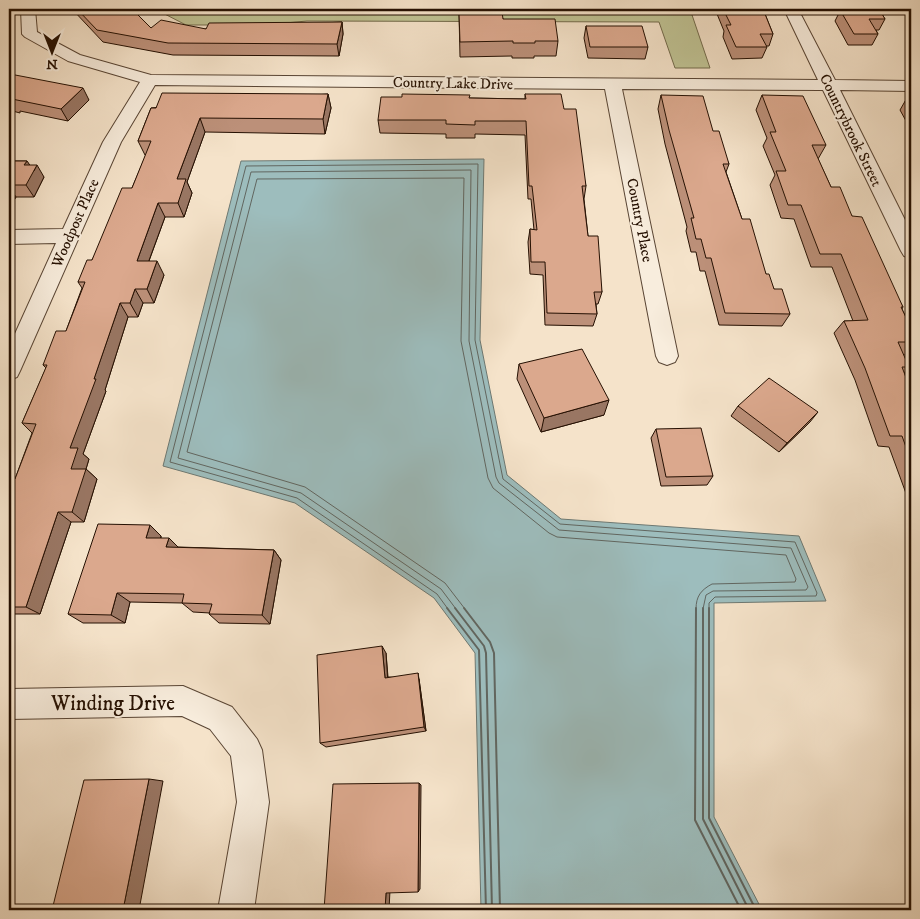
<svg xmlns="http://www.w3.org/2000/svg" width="920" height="919" viewBox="0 0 920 919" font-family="'IM FELL DW Pica',serif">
  <rect width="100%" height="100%" fill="#f5e3ca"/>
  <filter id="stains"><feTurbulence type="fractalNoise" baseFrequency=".004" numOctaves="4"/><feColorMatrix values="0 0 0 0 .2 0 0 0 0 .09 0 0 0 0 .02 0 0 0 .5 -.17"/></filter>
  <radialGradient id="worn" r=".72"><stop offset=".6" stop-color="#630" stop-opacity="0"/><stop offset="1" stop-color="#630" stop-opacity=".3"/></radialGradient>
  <path fill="#c0c394" stroke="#726a4b" d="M155,9H690L710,68H675L659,22L307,21L263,25H186Z"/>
  <path fill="#9dbdbd" stroke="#6d7872" d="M484,159L480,340L507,475L561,519L799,536L826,601L714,603V817L762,910H481L475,653L434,598L295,503L163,466L241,161Z"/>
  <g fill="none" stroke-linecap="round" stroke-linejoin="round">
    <g stroke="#616660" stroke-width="1">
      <path d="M448,609L437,594L297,498L170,462L246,166L478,164L475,340L503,479L560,524L795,542L817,593L816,596L715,597L709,603V609"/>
      <path d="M456,609L441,589L301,493L178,458L251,172L471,170L469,341L496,477L499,483L559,530L791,548L808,587L806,590L713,591L706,595L703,609"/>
      <path d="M465,609L445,583L305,487L187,452L257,179L464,178L461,341L488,478L493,488L549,533L557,537L786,555L796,579L795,582L712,584C701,590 696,596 696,609"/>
    </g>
    <g stroke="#616660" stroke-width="2">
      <path d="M447,608L479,650L486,910"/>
      <path d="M455,608L484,646L486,653L492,910"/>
      <path d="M464,608L490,642L494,653L500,910"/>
      <path d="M696,608L695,820L741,910"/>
      <path d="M703,608V819L749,910"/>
      <path d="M709,608V818L756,910"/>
    </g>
    <defs>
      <g id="street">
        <path d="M21,9H35L37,32L80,55L151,75L818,80L784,9H798L835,80L911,81V91L840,90L911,232V258L904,256L901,251L823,90L622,89L678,356L675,362L667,365L659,362L656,356L605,89L155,85L121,142L20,371L17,377L9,380V347L56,243L9,244V230L63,229L103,142L140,82L68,61L25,37L22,34Z"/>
        <path d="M183,686L232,707L257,739L262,750L269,802L254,910H218L237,802L231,756L210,729L182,716L9,719V689Z"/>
      </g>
    </defs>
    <use href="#street" stroke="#594534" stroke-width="2"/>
    <use href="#street" fill="#f8eddd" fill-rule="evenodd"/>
  </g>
  <g fill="#bc9079" stroke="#251002">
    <path d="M72,9H132L151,28L206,29L342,22L343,34L339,56L173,55L103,42Z"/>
    <path d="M715,9H763L773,34L769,46H766L767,47L762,58L732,59L723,37L724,31Z"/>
    <path d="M839,9H879L885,19L879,30H876L878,34L872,45H848L835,21L840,11Z"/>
    <path d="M459,13L503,19L558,41L556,56H534V58H512V56L460,57Z"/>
    <path d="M586,26L648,47L645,59L588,58L584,38Z"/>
    <path d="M9,75L89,100L68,121L20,111V113L9,110Z"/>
    <path d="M328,94L331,108L325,134L205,132L187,182L192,193L184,217H165L149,261L164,275L154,303H143L138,317H128L105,390L106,391L83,454L89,459L86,469L97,479L84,522H71L40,614H9V479H15L32,433L22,423L46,368L43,365L66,331L82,288L78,282L92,260L132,188L146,155H145L138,141L151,108Z"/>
    <path d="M525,94L564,109L586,186L584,199L588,236L602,292L598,304H596L597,314L593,326L545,325L543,275L530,274L528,242L530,229L534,230L531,199H528L525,135L475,134V138H446V134L380,133L378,120L470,98L525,99Z"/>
    <path d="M661,95L713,131L729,164L726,172L742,219L766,274L774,289L790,314L782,326L719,325L705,271H700L696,252H691L686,231L687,227L665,144L658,109Z"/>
    <path d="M762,95L826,145L818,159L831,187L852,216L903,307L902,309L911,328V350L907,355H903L909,367L904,373L911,391V507L889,447L878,446L855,380L834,333L844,321H853L832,267H811L794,219L781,218L770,185L775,175L763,146L767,138L756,110Z"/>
    <path d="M908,96H911V130L900,110Z"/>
    <path d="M9,161H27L29,165L44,177L34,197H16L12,203H9Z"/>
    <path d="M519,364L604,415L541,432L517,379Z"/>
    <path d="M738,406L810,422L779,452L731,416Z"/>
    <path d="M656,429L713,476L707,485L661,486L651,438Z"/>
    <path d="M150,525L161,536V538L178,547L274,550L281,560L270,624L219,623L209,614L210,613L193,612L182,603L130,602L125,623H83L68,614Z"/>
    <path d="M386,653L388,677L419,679L426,731L326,747L320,743Z"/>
  </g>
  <g fill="#997663" stroke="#251002">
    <path d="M342,22L343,34L339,56L337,44Z"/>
    <path d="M83,88L89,100L68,121L61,109Z"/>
    <path d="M328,94L331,108L325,134L323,119Z"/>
    <path d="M200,118L205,132L187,182L192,193L184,217L178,203L177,179Z"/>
    <path d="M27,161L34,171L37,165L44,177L34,197L26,185L24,165Z"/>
    <path d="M9,186L16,197L12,203L9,198Z"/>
    <path d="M158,203L165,217L144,274L137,261Z"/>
    <path d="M157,261L164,275L154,303L147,289Z"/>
    <path d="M135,289L143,303L138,317L130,303Z"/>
    <path d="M120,303L128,317L105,390L106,391L83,454L89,459L86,469L97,479L84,522L72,512L71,469L70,448Z"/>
    <path d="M609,400L604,415L541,432L544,418Z"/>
    <path d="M818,412L810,422L779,452L787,443Z"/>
    <path d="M58,512L71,522L40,614L26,607Z"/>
    <path d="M150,525L161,536L158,549L146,538Z"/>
    <path d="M169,538L180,549L166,547Z"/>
    <path d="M274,550L281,560L270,624L262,615Z"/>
    <path d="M117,593L130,602L125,623L111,615Z"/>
    <path d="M382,646L386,653L388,684L385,678Z"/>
    <path d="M418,673L419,679L426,731L424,727Z"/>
    <path d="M149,779L163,781L139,910H123Z"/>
    <path d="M419,783L421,785L420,889L418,892Z"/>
    <path d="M390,890L389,910H385L386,893Z"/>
  </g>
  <g fill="#dba88d" stroke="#251002">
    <path d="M77,9H132L151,28L161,20L206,29L209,23L342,22L337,44L168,43L97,30Z"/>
    <path d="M723,9H763L773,34H760L767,47H736L726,25H731Z"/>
    <path d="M850,9H879L885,19H869L878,34H854L840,10H851Z"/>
    <path d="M502,12L503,19H555L558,41H535V43H513V41L460,42L459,13Z"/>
    <path d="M586,26H642L648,47H590Z"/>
    <path d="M10,74L83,88L61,109L12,99L13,101L9,100V75Z"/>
    <path d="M162,93L328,94L323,119L200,118L177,179H186L178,203H158L137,261H157L147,289H135L130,303H120L94,379H96L70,448H78L71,469H86L72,512H58L26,607H9V479H15L36,424L22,423L47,365H43L56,331H66L85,282H78L87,260H92L122,188H132L151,141H138L151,108H156Z"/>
    <path d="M402,94L470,95L469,98L526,99L525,94H561L564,109H576L586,186H582L588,236H598L602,292H594L597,314L547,313L545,262H531L530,229L537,230L532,186H529L526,121H475V125L446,124V120H378L381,97H402Z"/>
    <path d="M661,95L703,96L713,131H719L729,164H723L742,219H750L766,274H769L774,289H782L790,314L725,313L711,258H706L701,239H696L691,218H694L669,130Z"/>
    <path d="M762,95L803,96L826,145H812L831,187H840L852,216L862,217L903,307H901L911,328V342H898L909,367H902L911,391V461L902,436H890L865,368L844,321L868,320L841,254H820L801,205H788L776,171H786L770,132H776Z"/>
    <path d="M9,161H27L24,165H37L26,185H9Z"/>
    <path d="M582,349L609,400L544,418L519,364Z"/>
    <path d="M769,378L818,412L787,443L738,406Z"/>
    <path d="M701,428L713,476L666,477L656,429Z"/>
    <path d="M98,524L150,525L146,538H169L166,547L274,550L262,615L209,614L212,604L182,603L184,594L117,593L111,615L68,614Z"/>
    <path d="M382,646L385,678L418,673L424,727L320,743L317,655Z"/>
    <path d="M149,779L123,910H52L84,780Z"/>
    <path d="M419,783L418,892L386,893L385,910H324L333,784Z"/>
  </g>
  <g text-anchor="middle" stroke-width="4" stroke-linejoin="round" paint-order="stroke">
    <g font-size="15" fill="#251002" stroke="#f8eddd">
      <text transform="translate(453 83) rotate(1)" y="5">Country Lake Drive</text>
      <text transform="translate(851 130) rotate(64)" y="5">Countrybrook Street</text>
      <text transform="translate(640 220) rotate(79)" y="5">Country Place</text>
      <text transform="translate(75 223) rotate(-66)" y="5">Woodpost Place</text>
    </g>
    <g font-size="21" fill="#251002" stroke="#f8eddd">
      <text x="113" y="710">Winding Drive</text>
    </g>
  </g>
  <rect width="920" height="919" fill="none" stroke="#f5e3ca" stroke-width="30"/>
  <rect x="10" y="10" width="900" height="899" fill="none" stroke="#251002" stroke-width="2.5"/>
  <rect x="15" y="15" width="890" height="889" fill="none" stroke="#251002"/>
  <g transform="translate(52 52) rotate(180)" stroke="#f8eddd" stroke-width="4" paint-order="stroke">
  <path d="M0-4L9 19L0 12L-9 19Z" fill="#251002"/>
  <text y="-8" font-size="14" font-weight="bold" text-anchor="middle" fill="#251002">N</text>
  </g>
  <rect width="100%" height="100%" filter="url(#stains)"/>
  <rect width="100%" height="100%" fill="url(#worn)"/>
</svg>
